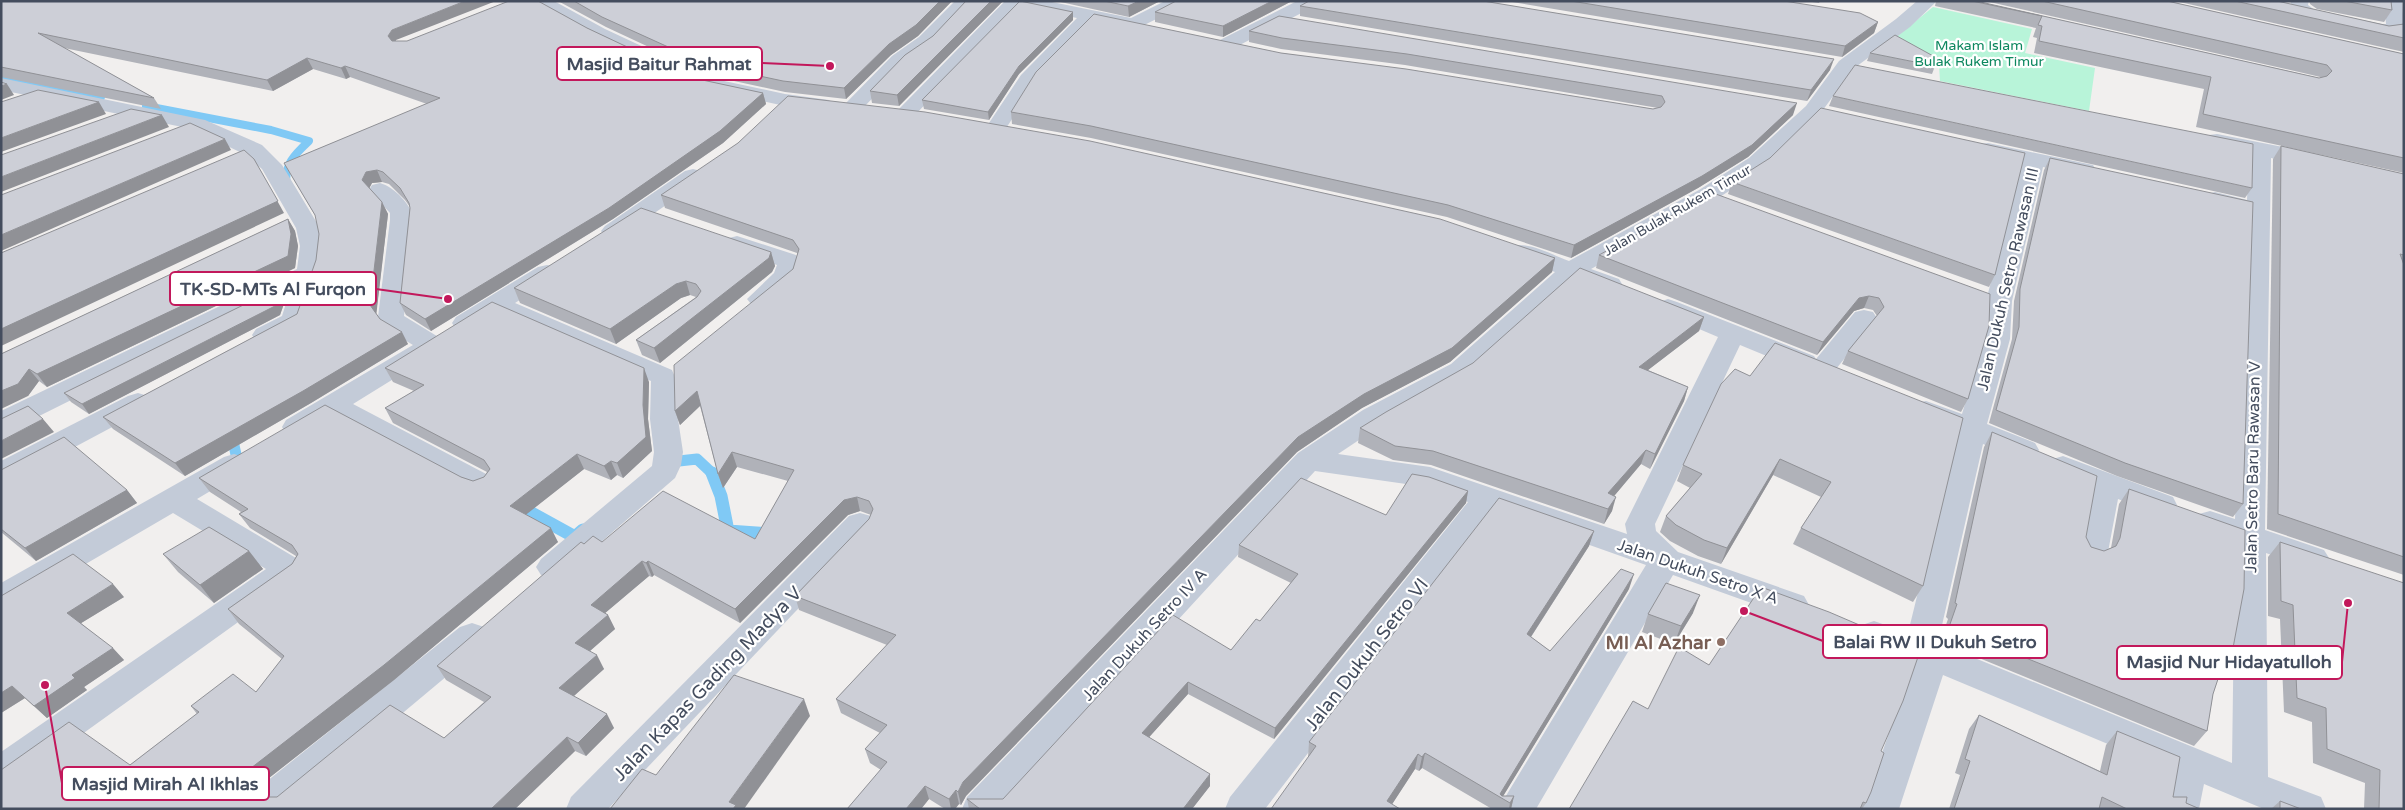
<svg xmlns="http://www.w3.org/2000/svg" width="2405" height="810" viewBox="0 0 2405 810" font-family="'Varela Round',sans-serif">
  <rect width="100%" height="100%" fill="#f1efee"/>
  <path fill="#b8f4d9" d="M1933,7L2032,29L2025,53L2095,68L2089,111L1940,81L1939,65L1874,55Z"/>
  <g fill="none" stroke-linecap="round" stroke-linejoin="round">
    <g stroke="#80c9f5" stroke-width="8">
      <path d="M1,77L101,97"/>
      <path d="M146,106L271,130L309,141C295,154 283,165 287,186"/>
    </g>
    <g stroke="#80c9f5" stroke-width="11">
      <path d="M231,432L239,468"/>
      <path d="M679,461L697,459L713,474"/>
    </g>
    <g stroke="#80c9f5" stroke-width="13">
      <path d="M712,473L721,496L728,531L772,534"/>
      <path d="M517,505L575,537L583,530"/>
    </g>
    <g fill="#c3cbd8" fill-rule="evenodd">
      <path d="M531,1H554L605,29L710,78L785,94L829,100L832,104L829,108L822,110L785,106L697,87L591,37L534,5Z"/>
      <path d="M955,1H975L933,45L906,64L859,112L852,114L845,112L842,108L845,104L892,56L919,37Z"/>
      <path d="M1005,1H1047L1131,18L1165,1H1188L1185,5L1134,30L1095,22L1036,82L1003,133L996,135L989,133L985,129L1021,75L1077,18L1020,7L911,119L904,121L897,119L894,115L897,111Z"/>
      <path d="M1297,1H1320L1317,5L1232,49H1218L1215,45L1218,41Z"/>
      <path d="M1917,1H1937L1910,27L1853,69L1820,114L1765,168L1715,200L1591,269L1619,279L1622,284L1619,289L1610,291L1575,280L1469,376L1383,424L1338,454L1430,467L1627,534L1625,524L1718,337L1659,312L1655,307L1659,302L1668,299L1677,302L1814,356L1816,359L1855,312L1864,310L1873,312L1877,318L1873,324L1831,375L1822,378L1813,375L1809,369L1796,368L1740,345L1655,524L1656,531L1678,552L1804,596L1809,605L1804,614L1793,618L1673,575L1536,809H1498L1646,565L1494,511L1265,809H1225L1230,797L1468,502L1427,487L1315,471L1004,809H962L967,797L1298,453L1363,410L1451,364L1555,272L1511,256L1507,251L1511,246C1529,241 1552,255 1569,261L1699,190L1749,158L1806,106L1839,61L1896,19Z"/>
      <path d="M2291,1H2309L2308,5L2316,11L2382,24H2386L2384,1H2402L2404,28L2400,34L2382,36L2310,21C2302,19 2295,14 2290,7Z"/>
      <path d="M1,78L205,120L262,145L282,165L320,228L324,246L321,271L302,326C287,334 273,345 256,341L252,335L256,329L282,316L290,291L11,430L1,432V411L297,269L300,246L296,228L262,169L246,155L192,129L1,90Z"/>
      <path d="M2217,134L2314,153L2322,155L2325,160L2322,165L2314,167L2271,158L2265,530L2324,550L2329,558L2324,566L2313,570L2266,553L2268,777L2321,797L2326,809H2264L2204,784L2199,809H2162L2170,770L1943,675L1899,809H1862L1914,663L1862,643L1858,634L1862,625L1874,621L1908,633L1957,433L1916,417L1912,410L1916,403L1926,401L1962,414L1984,339L1986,301L2022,163L1980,154L1977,149L1980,144L1988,143L2093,165L2096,170L2093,175L2085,177L2043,167L2012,301L2010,339L1987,424L2035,443L2039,450L2035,457L2025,460L1983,444L1938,643L2232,763L2235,542L2199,530L2195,522L2199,514L2210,511L2235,519L2247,213L2207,204L2204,199L2207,194L2215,192L2247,200L2249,153L2209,145L2206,140L2209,135Z"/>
      <path d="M693,169L701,171L704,176L701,181L621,236L613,238L605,236L601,231L605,226L685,171Z"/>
      <path d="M380,183C394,187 412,205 414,220L404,316L440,338L444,344L440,350L433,352L429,357L353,404L490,476L495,483L490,490L480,493L470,490L333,417C318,426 305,439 286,434L282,427L286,420L413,345L388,330L378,317L390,220V213L369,190L372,185Z"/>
      <path d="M737,236L796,255L801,264C796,284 773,310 751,304L747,299L774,273L777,265L729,248L725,243L729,238Z"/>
      <path d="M547,265L556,267L559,272L556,277L515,303L672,370L679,387L678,419L683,452L681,465L675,478L563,575L552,579L541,575L536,567L541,559L652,466L654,452L650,419L651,381L497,314C484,323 473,333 456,329L452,323L456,317L538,267Z"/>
      <path d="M138,393L148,396L152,402L148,408L11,481L1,484V461L128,396Z"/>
      <path d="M234,454L244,457L248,464L244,471L197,499L301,561L306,569L301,577L14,783L1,788V752L266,569L173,513L12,607L1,610V583L224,457Z"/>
      <path d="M2063,456L2173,497L2177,505L2173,513L2162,516L2118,499L2108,552L2104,560L2093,564L2082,560L2078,552L2091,488L2053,473L2049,466L2053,459Z"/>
      <path d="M860,513L871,516L875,524L871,532L608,809H566L571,797L849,516Z"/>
      <path d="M472,623L484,627L488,636L484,645L288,809H242L247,797L460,627Z"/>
    </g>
  </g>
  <g fill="#b0b2b9">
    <path d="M1,1L396,40V41H407L587,28L693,78L763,93L766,104L723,143L613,219L431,331L406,315L400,303L410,207L405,200L389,184L382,182L372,183L369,188L382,202L388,214L376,314L380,319L408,344L311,403L185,476L113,429L103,417L297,314L316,260L319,234L316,217L284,163L427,104L350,77L346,79L313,69L273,91L64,48L154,98L161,109L1,77Z"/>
    <path d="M558,1H952L918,36L891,55L846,99L785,92L711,76L606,27Z"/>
    <path d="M966,1H1003L899,106L872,103L870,91L933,36Z"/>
    <path d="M1056,1H1160L1129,17Z"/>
    <path d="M1292,1L1223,37L1155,22V12Z"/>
    <path d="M1506,1H1784L1878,22L1874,33L1842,57Z"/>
    <path d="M1805,1H1820L1819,3Z"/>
    <path d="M1936,1H1976L2319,78H2320V77L2312,75L1985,1H2167L2404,54V173L2196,127L2204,89L2034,53L2037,38L2033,37L2036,28L1935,6Z"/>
    <path d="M2175,1H2277L2389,26L2404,24V52Z"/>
    <path d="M2309,1H2391L2392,10L2384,22L2317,9L2310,4Z"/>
    <path d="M1300,6L1830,70L1807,101L1300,16Z"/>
    <path d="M1073,12V20L1019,74L989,120L924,109L922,100Z"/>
    <path d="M1279,16L1793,115L1748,157L1698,188L1571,258L1447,217L1091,138L1012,124L1011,112L1281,53L1653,109L1658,108L1405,65L1281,49L1249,42V31Z"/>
    <path d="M1870,53L1935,66L1932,74L1867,61Z"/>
    <path d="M1833,96L2252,188L2245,198L1829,106Z"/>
    <path d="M2281,146L2404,174V575L2267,529L2273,159Z"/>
    <path d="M2050,158L2243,504L2233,517L2117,476L1989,423L2012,339L2014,301L2044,170Z"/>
    <path d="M1732,182L1995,275L1989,287L1728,194Z"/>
    <path d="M661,195L1555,258L1552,272L1450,362L1362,408L1297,452L966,796L961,805L959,804L955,809H945L929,799L921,809H847L881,770L870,763L865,749L880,733L841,713L836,699L887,645L799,610L795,596L869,519L871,515L860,511L848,515L740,623L654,575L652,577L649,576L605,613L608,615L615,629L590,651L604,669L574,696L614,728L586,756L575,751L515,809H1L130,765L197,714L191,706L256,692L282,659L239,624L228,609L292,564L296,556L250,528L239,514L241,512L210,492L199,478L461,477L473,481L484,477L487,472L393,423L385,408L414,391L393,382L385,368L649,382L648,419L652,451L623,478L617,475L611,480L584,469L526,514L558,542L394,680L246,796L245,797H277L444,738L484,702L446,680L437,666L584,544L602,542L755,539L788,481L737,467L723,488L718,474L700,406L680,425L675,411L793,269L797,255V253L665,208Z"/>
    <path d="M288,219L295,231L298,246L295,268L47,387L39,381L28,396L1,354Z"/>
    <path d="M771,252L775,266L772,272L660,363L642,355L636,340L696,297L690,295L681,298L616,344L520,303L514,288Z"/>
    <path d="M1599,255L1990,294L1968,399L1961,412L1842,364L1848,351L1877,316L1873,310L1864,308L1854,311L1817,355L1596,268Z"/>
    <path d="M282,286L287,295L280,315L89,414L71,402L64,393Z"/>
    <path d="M1704,317L1699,331L1648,370L1688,387L1684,401L1650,469L1641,464L1614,496L1612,511L1604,524L1431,465L1393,460L1358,443L1360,428Z"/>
    <path d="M1735,369L1923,586L1913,602L1793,544L1801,528L1821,497L1773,475L1721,564L1698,556L1670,541L1660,532L1666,516L1690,488L1677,481L1683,465Z"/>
    <path d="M1992,432L2086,537L2091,547L2104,551L2111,548L2119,504L2129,489L2233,648L2225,656L2213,694L2207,731L2194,746L1940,642L1948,619L1946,617L1984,447Z"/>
    <path d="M1,470L127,490L137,503L36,561L1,532Z"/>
    <path d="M1468,491L1466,503L1274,739L1188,694L1149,737L1210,786L1192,809H969L967,799H1003L1231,650L1260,621L1291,583L1238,557L1239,545L1386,515Z"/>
    <path d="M1594,531L1589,546L1531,637L1550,651L1629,589L1503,796H1514L1511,809H1492L1422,768L1419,771L1415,769L1392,804L1308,757L1309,742Z"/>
    <path d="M2280,542L2404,809H2364L2365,783L2313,763L2312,722L2284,712L2280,619L2268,616V557Z"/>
    <path d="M249,551L263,569L214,603L178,572L163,554Z"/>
    <path d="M1,596L124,597L81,623L124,660L84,687L87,690L47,718L25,698L1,713Z"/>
    <path d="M1693,613L1674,644L1642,632L1648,614Z"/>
    <path d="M1709,665L1881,751L1866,803L1862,809H1569L1648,709Z"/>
    <path d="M1979,715L2100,771L2106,745L2117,731L2173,797L2200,809H1949L1960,775L1955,773L1969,729Z"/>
    <path d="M2280,801L2301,809H2271Z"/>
  </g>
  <g fill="#909196">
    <path d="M465,1H496L396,40L392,47L388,36L392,30Z"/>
    <path d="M940,1H952L918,36L891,55L846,99L844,88L889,44Z"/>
    <path d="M991,1H1003L899,106L897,95Z"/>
    <path d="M1139,1H1160L1129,17L1128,6Z"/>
    <path d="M1272,1H1292L1223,37V26Z"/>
    <path d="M1073,12V20L1019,74L989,120L988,112L1019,66Z"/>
    <path d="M1878,22L1874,33L1842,57L1845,46Z"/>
    <path d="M307,58L313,69L273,91L267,80Z"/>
    <path d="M1834,59L1830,70L1807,101L1811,90Z"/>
    <path d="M345,66L350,77L346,79L341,68Z"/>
    <path d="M7,84L14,95L1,100V86Z"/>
    <path d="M763,93L766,104L723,143L613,219L431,331L425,319Z"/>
    <path d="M99,102L106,114L1,152V138Z"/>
    <path d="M1797,103L1793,115L1748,157L1698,188L1571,258L1574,245Z"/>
    <path d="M162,115L169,127L1,192V177Z"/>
    <path d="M225,139L231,150L1,251V235Z"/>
    <path d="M254,159L284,213L1,346V329Z"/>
    <path d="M377,170L382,182L372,183L368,191L362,180L366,172Z"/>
    <path d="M382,202L388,214L376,317L370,305Z"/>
    <path d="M288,219L295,231L298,246L295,268L47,387L37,374Z"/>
    <path d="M771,252L775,266L772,272L660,363L654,348Z"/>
    <path d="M1555,258L1552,272L1450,362L1362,408L1297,452L966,796L961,805L958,792L963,782L1298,437Z"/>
    <path d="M686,281L690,295L681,298L616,344L610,329L676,284Z"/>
    <path d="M282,286L287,295L280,315L89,414L82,404Z"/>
    <path d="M1869,296L1864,308L1854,311L1817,355L1823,342L1859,298Z"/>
    <path d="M1704,317L1699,331L1635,380L1639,367Z"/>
    <path d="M402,332L408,344L311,403L185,476L175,463Z"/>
    <path d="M644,368L649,382L648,419L652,451L623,478L617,463L643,405Z"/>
    <path d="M29,369L39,381L28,396L1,409V391Z"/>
    <path d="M1688,387L1684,401L1650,469L1655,454Z"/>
    <path d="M697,391L701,405L680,425L675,411Z"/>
    <path d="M43,419L54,432L1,459V441Z"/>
    <path d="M1646,450L1641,464L1604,508L1608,493Z"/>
    <path d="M732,452L737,467L723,488L718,474Z"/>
    <path d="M577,454L584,469L518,521L510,506Z"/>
    <path d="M1780,459L1773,475L1721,564L1727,548Z"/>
    <path d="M611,461L617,475L611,480L604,466Z"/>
    <path d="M127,490L137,503L36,561L25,548Z"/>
    <path d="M1468,491L1466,503L1274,739L1275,728Z"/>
    <path d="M857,497L860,511L848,515L740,623L735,609L844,500Z"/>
    <path d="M1616,497L1612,511L1604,524L1608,509Z"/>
    <path d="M551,528L558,542L394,680L246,796L240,808L229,797L228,795L233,782Z"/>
    <path d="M1594,531L1589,546L1523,649L1527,634Z"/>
    <path d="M249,551L263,569L214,603L200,585Z"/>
    <path d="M642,561L649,576L598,619L591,605Z"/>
    <path d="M648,561L654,575L652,577L646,563Z"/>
    <path d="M1634,574L1629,589L1502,798L1500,794Z"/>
    <path d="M113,584L124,597L78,625L67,613Z"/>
    <path d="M1700,595L1693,613L1674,644L1681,626Z"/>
    <path d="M608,615L615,629L583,657L575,643Z"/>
    <path d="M113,648L124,660L84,687L87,690L47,718L34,706L72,675Z"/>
    <path d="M597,655L604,669L567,702L559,688Z"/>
    <path d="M1188,682V694L1143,744L1142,733Z"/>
    <path d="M12,686L25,698L1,713V693Z"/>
    <path d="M804,699L810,716L744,809H732L729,802Z"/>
    <path d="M607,714L614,728L586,756L578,743Z"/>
    <path d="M567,737L575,751L515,809H491Z"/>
    <path d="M1425,753L1422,768L1419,771L1422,757Z"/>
    <path d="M1418,754L1415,769L1389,809L1387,801Z"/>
    <path d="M1210,774V786L1192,809H1183Z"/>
    <path d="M925,786L929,799L921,809H906Z"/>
    <path d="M956,790L959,804L955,809H951L949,799Z"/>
    <path d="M1514,796L1511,809H1509L1510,803Z"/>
  </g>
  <g fill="#cdcfd7" stroke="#909196">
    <path d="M1,1H465L392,30L388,36L392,41H407L509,1H538L587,28L693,78L763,93L720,131L609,208L425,319L400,303L410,208L409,203L400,188L383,172L377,170L366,172L362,180L382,202L370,305L380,319L402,332L303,391L175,463L103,417L297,314L316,260L319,234L315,215L284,163L440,98L345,66L341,68L307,58L267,80L38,33L154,98L1,67Z"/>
    <path d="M574,1H940L916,25L889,44L844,88L783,81L708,65L602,17Z"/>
    <path d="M966,1H991L897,95L870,91L905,55L933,36Z"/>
    <path d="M1020,1L1073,12L1019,66L988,112L922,100Z"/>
    <path d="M1104,1H1139L1128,6Z"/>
    <path d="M1176,1H1272L1223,26L1155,12Z"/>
    <path d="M1309,1H1483L1834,59L1811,90L1300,6Z"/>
    <path d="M1571,1H1784L1860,13L1878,22L1845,46Z"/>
    <path d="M1972,1H1976L2319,78L2327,76L2332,71L2327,65L2042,1H2167L2404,54V158L2203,114L2211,77L2039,41L2042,26L2038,25L2042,16Z"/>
    <path d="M2235,1H2277L2389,26L2404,24V38Z"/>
    <path d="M2344,1H2391L2392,10Z"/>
    <path d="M1094,14L1281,53L1406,69L1653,109L1661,107L1665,102L1662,96L1407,54L1282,38L1249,31L1279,16L1797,103L1752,145L1702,176L1574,245L1448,205L1091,126L1011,112L1036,72Z"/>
    <path d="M1895,35L1935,57V66L1870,53Z"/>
    <path d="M1855,65L2253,144L2252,188L1833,96Z"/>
    <path d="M1,82L7,84L1,86Z"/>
    <path d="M38,90L99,102L1,138V102Z"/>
    <path d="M788,96L925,112L1090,141L1440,219L1555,258L1452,348L1364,394L1298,437L963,782L958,792L956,790L949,799L925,786L906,809H847L887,762L865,749L887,725L836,699L896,635L795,596L869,519L873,509L869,501L857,497L844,500L735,609L648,561L646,563L642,561L591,605L608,615L575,643L597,655L559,688L607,714L578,743L567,737L491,809H1V770L69,722L130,765L199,712L191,706L233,674L256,692L284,656L228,609L292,564L298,554L292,545L239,514L248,509L199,478L325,405L461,477L473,481L484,477L490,469L484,460L385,408L424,385L385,368L492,302L644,368L643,405L646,437L617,463L611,461L604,466L577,454L510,506L551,528L384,665L233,782L228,795L229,797H277L390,705L444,738L491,697L437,666L581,542L584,544L593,536L602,542L663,491L755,539L794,470L732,452L718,474L697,391L675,411L674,365L793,269L799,249L793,240L661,195L738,143Z"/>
    <path d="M1821,108L2025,153L1995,275L1732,182L1770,158Z"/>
    <path d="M131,109L162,115L1,177V155Z"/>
    <path d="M190,123L225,139L1,235V195Z"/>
    <path d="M2281,146L2404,174V255L2400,254L2404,265V557L2278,514Z"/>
    <path d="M244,150L254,159L278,201L1,329V253Z"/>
    <path d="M2050,158L2253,202L2243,504L2125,463L1996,410L2019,327L2020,289Z"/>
    <path d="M1713,193L1990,294L1989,326L1968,399L1848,351L1884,307L1879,298L1869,296L1859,298L1823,342L1599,255Z"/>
    <path d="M641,208L771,252L769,258L654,348L636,340L697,297L701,291L696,284L686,281L676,284L610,329L514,288Z"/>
    <path d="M288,219L291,234L288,256L37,374L29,369L18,384L1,391V354Z"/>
    <path d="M1580,268L1704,317L1639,367L1688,387L1655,454L1646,450L1608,493L1616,497L1608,509L1433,451L1395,446L1360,428L1386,412L1473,363Z"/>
    <path d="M282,286L275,306L82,404L64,393Z"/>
    <path d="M1775,343L1963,418L1923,586L1801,528L1831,482L1780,459L1727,548L1704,540L1676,525L1666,516L1702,474L1683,465L1721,384L1735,369L1750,376Z"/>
    <path d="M28,406L43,419L1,441V419Z"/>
    <path d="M1992,432L2097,476L2086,537L2091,547L2104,551L2116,546L2120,538L2129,489L2245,530L2244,589L2233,648L2229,646L2213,694L2207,731L1949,627L1957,604L1955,603Z"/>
    <path d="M64,437L127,490L25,548L1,529V470Z"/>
    <path d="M1412,474L1429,477L1468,491L1275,728L1188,682L1142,733L1210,774L1183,809H980L967,799H1003L1173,615L1231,650L1256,619L1260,621L1298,574L1239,545L1301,478L1386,515Z"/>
    <path d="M1499,498L1594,531L1527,634L1550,651L1621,569L1634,574L1500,794L1502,796H1514L1510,803L1425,753L1422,757L1418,754L1387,801L1400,809H1271L1316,746L1309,742Z"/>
    <path d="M209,527L249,551L200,585L163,554Z"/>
    <path d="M2280,542L2404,583V809H2379L2380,770L2327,749L2326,708L2297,698L2293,605L2281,601Z"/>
    <path d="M73,554L113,584L67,613L113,648L72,675L75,678L34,706L12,686L1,693V596Z"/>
    <path d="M1666,583L1700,595L1681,626L1648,614Z"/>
    <path d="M1761,587L1829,612L1920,651L1903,701L1881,751L1884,753L1871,792L1866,803L1863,802L1860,809H1569L1633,701L1648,709L1679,647L1709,665Z"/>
    <path d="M734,675L804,699L729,802L736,805L733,809H610L642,769L656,775Z"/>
    <path d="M1979,715L2107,775L2117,731L2180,757L2173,797H2187L2186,803L2200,809H2127L2102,797L2099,809H1954L1970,761L1965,759Z"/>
    <path d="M2280,801L2301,809H2280Z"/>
  </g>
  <circle fill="#8d6e63" stroke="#fff" stroke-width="2" cx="1721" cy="642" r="5"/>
  <g text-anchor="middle" stroke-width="4.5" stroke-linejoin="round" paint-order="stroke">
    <g font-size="14" fill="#0d875f" stroke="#fff">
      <text x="1979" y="50">Makam Islam<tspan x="1979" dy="16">Bulak Rukem Timur</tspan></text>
    </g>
    <g font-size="14" fill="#444d5e" stroke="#fff">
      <text transform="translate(1677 210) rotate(-30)" y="5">Jalan Bulak Rukem Timur</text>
    </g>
    <g font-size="16" fill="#444d5e" stroke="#fff">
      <text transform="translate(2007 279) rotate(-77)" y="6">Jalan Dukuh Setro Rawasan III</text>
      <text transform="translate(2252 467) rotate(-89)" y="6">Jalan Setro Baru Rawasan V</text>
      <text transform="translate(1698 571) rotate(19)" y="6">Jalan Dukuh Setro X A</text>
      <text transform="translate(1144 634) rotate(-47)" y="6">Jalan Dukuh Setro IV A</text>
    </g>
    <g font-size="19" font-weight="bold" fill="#785e54" stroke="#fff" text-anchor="end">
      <text x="1711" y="649">MI Al Azhar</text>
    </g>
    <g font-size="19" fill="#444d5e" stroke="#fff">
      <text transform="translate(1366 654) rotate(-52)" y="7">Jalan Dukuh Setro VI</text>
      <text transform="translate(707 683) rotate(-46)" y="7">Jalan Kapas Gading Madya V</text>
    </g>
  </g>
  <path fill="none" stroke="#c2185b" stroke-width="2" d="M830 66L762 63M448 299L376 289M1744 611L1823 641M2348 603L2342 662M45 685L62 783"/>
  <g fill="#c2185b" stroke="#fff" stroke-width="2">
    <circle cx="830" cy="66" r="5"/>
    <circle cx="448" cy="299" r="5"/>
    <circle cx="1744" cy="611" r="5"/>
    <circle cx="2348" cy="603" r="5"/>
    <circle cx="45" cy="685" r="5"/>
  </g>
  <g fill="#fff" stroke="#c2185b" stroke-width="2">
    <rect x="557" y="47" width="205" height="33" rx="5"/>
    <rect x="170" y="272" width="206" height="33" rx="5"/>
    <rect x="1823" y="625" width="224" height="33" rx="5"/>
    <rect x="2117" y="646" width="225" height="33" rx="5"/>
    <rect x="62" y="767" width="207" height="33" rx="5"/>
  </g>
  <g font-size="18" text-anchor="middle" font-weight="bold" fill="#444d5e">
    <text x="659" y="70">Masjid Baitur Rahmat</text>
    <text x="273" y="295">TK-SD-MTs Al Furqon</text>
    <text x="1935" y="648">Balai RW II Dukuh Setro</text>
    <text x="2229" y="668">Masjid Nur Hidayatulloh</text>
    <text x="165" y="790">Masjid Mirah Al Ikhlas</text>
  </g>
  <rect width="2405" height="810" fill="none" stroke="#444d5e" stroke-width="5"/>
</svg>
